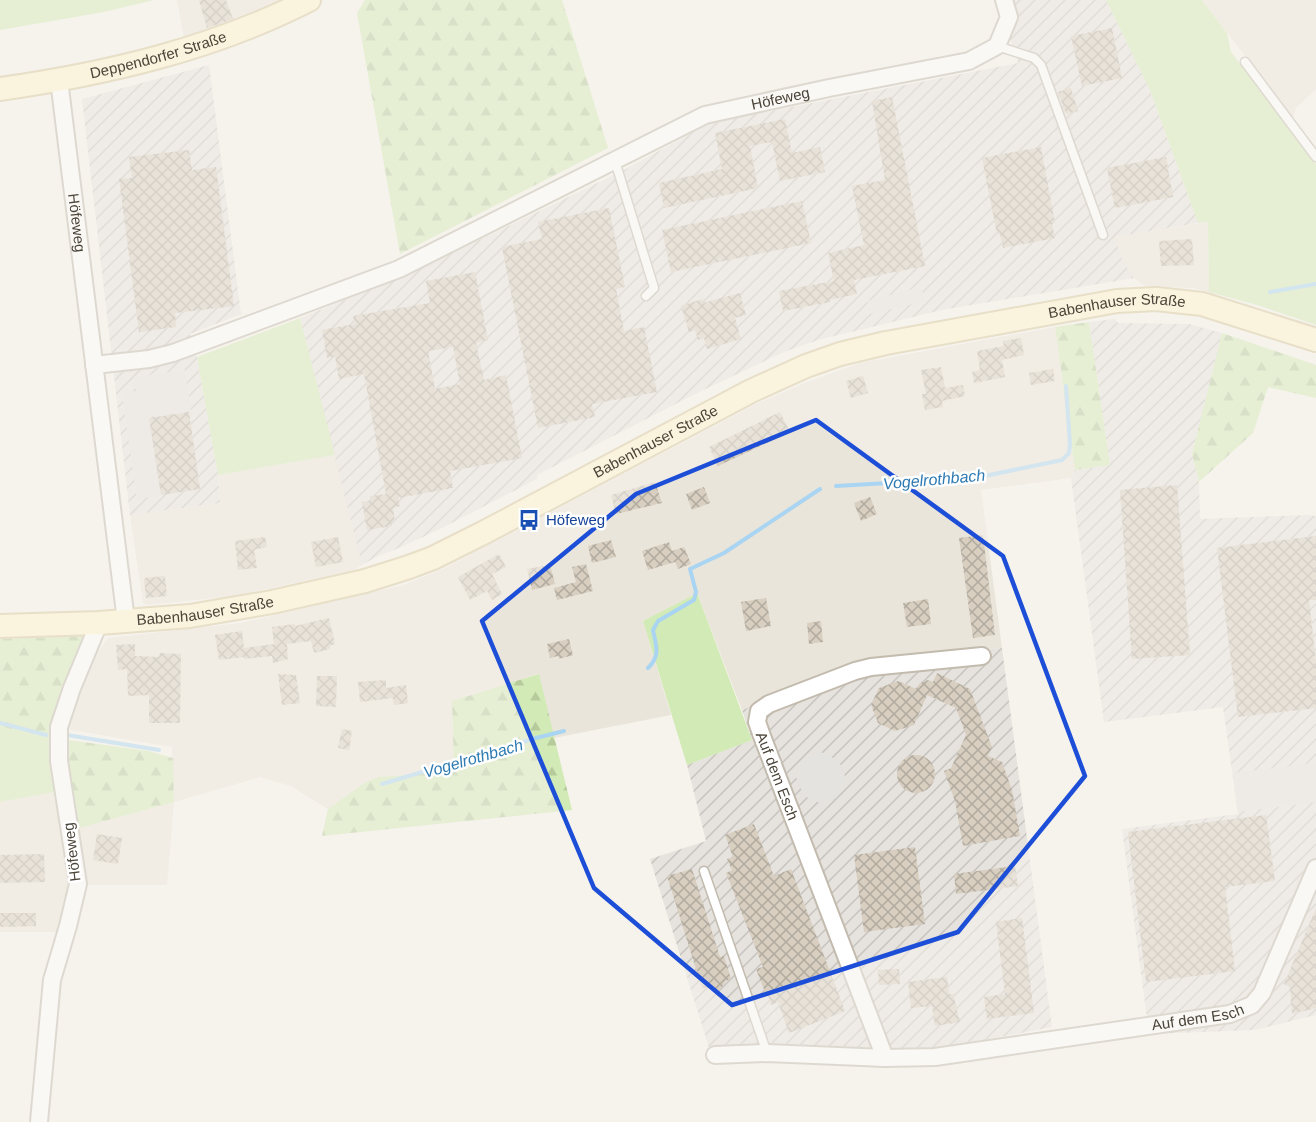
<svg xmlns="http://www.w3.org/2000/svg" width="1316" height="1122" viewBox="0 0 1316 1122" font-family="Helvetica,sans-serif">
  <defs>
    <pattern id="industrial-furrows" width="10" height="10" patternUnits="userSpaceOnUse" patternTransform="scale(1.5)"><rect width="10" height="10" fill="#e6e2dd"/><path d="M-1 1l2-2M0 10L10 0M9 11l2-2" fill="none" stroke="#c7c3be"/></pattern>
    <pattern id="forest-firs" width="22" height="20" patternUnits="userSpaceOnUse" patternTransform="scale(1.5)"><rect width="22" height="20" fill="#d2eab5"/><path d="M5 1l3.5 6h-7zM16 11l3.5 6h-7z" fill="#b6ca9c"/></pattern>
    <pattern id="building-cross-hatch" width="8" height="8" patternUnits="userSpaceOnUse" patternTransform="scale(1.5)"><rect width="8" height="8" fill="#d8cfc1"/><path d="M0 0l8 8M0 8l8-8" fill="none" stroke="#b1aa9e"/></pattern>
  </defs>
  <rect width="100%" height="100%" fill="#f6f3ec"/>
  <g fill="#eae5da">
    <path d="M177,0H281L241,22L184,38Z"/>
    <path d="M1202,0H1316V89L1296,108L1293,118Z"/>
    <path d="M1208,222L1209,292L1194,288L1145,286L1134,278L1122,260L1115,237Z"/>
    <path d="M1055,327L1075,470L1071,478L981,490L1002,648L865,662L742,710L697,593L643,621L671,715L554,738L538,674L452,701L454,772L378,777L366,782L328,809L291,786L260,777L174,802L167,885H83L79,828L174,802L172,747L66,729L91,662L108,638L241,623L404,585L447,567L756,404L805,383L860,363Z"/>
    <path d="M335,455L362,565L354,570L235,596L146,605L143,602L130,515L220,503L218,475Z"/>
    <path d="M54,792L69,884L60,932H0V802Z"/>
  </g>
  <g fill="url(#industrial-furrows)">
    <path d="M998,0H1106L1150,90L1198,223L1115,237L1122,260L1134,278L942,310L818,340L784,352L697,393L537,475V479L436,531L399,548L376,557L362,565L300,318L409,274L622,171L710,123L1018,63Z"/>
    <path d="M209,65L241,314L190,334L197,357L218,475L220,503L130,515L82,99Z"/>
    <path d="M1115,319L1118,323L1189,324L1222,333L1192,454L1199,482L1200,519L1309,515L1316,516V1015L1255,1030L1149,1034L1122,829L1238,814L1223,707L1104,722L1071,478L1075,470L1110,465L1089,322Z"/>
    <path d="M1002,648L1052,1027L927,1051L768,1043L710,1051L650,859L706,841L687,765L752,740L742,710L865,662Z"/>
  </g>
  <g fill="#d2eab5">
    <path d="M0,0H154L104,12L0,30Z"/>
    <path d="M1106,0H1202L1227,33L1231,52L1316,164V325L1257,305L1209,292L1208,222L1198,223L1150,90Z"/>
    <path d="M300,318L335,455L218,475L197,357Z"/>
    <path d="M697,593L752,740L687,765L643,621Z"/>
    <path d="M0,726L49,739L54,792L0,802Z"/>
  </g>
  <g fill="url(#forest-firs)">
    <path d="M365,0H562L608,148L400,254L357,13Z"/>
    <path d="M1089,322L1110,465L1075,470L1055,327Z"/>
    <path d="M1222,333L1316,365V398L1268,387L1253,433L1199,482L1192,454Z"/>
    <path d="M84,636L86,644L63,693L49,739L0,726V639Z"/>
    <path d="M539,674L572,810L322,836L328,809L366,782L378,777L454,772L452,701Z"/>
    <path d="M69,740L148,751L173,758L174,802L79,828C74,804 58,762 69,740Z"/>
  </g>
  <g fill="#e5e3e0">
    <path d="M921,287L925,301L871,314L867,301Z"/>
    <path d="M185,370L191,411L149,417L160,496L137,499L122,393L136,391L134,377Z"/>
    <path d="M821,752L839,761L846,779L837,797L820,803L804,796L796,777L805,759Z"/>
    <path d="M1316,763V802L1238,812L1233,773Z"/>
  </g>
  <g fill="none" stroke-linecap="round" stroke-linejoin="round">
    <g stroke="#a9d4f2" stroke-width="4">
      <path d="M1270,292L1316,284"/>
      <path d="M836,486L975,478L1062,460L1069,453L1070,445L1066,386"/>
      <path d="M648,668C661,655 656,646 653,630L658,621L694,600L696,592L690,569L724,553L820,489"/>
      <path d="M0,723L46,735"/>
      <path d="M67,735L159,750"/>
      <path d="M382,784L536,738L564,731"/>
    </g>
  </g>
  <g fill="url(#building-cross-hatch)" fill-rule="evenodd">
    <path d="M199,0H226L233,19L207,28Z"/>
    <path d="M1112,28L1122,78L1082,86L1071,36Z"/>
    <path d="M1071,88L1078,111L1066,114L1058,92Z"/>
    <path d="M892,97L925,266L854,280L857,294L829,300L830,302L783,311L779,291L834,281L828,253L864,245L852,186L885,180L872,101Z"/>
    <path d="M785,119L792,153L820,147L825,172L780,181L772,142L750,146L758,188L664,208L659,183L722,169L715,133Z"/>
    <path d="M1041,147L1055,223L1052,224L1055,238L1003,248L1000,234H997L982,158Z"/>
    <path d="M189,150L192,170L216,167L234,306L175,313L176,327L139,332L119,179L132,178L129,157Z"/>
    <path d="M1166,157L1173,197L1115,208L1107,168Z"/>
    <path d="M802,201L811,243L671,272L662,230Z"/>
    <path d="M609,208L625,287L616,289L624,331L644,327L657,392L592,404L595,417L538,428L502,247L542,239L538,222Z"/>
    <path d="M1192,239L1194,265L1161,266L1159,241Z"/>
    <path d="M475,272L488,340L476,343L484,380L506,375L522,458L450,471L453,488L398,498L400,506L393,508L395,521L391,522L392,526L367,530L362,502L371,501L370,496L386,494L364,374L339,379L335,356L327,358L322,330L355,324L353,316L430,303L426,281ZM453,347L460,384L435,389L428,351Z"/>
    <path d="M740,293L746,315L735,318L741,339L707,349L704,338L698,340L695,330L689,332L681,306L702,299L703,303Z"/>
    <path d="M1021,338L1024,355L1002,360L1005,377L974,383L972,372L980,370L977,351L1004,346L1003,341Z"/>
    <path d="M941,367L945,388L963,385L965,396L942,401L943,407L925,410L922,394H926L921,370Z"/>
    <path d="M1053,369L1055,381L1031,385L1029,373Z"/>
    <path d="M863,376L868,393L851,398L846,381Z"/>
    <path d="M189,412L200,489L161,495L149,418Z"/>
    <path d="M780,412L790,432L718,466L709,447Z"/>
    <path d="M655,482L662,503L616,514L611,495Z"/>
    <path d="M1177,485L1190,655L1132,659L1120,490Z"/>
    <path d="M704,487L710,503L692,510L686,494Z"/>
    <path d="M870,497L877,514L861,521L854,503Z"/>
    <path d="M983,535L995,635L973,638L959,538Z"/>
    <path d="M1316,536V600H1309L1316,662V708L1238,717L1217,548Z"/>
    <path d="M265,537L267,547L254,550L257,568L238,570L235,541Z"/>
    <path d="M338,537L343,562L316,567L311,542Z"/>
    <path d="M611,540L616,557L592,563L588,546Z"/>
    <path d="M669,542L672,551L684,547L691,564L678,569L675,562L648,570L642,551Z"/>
    <path d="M499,554L506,567L492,574L502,594L492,600L487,591L470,600L458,577Z"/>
    <path d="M586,564L593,591L557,600L554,588L576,582L572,567Z"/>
    <path d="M550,565L555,584L532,590L527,569Z"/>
    <path d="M165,576L167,596L146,598L144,578Z"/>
    <path d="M766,598L771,626L746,631L741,602Z"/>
    <path d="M928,599L931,624L907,627L903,603Z"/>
    <path d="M329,618L335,644L330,646V649L314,653L311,641L287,644L288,659L273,663L272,656L244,659V657L219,660L215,635L242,631L244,648L274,644L272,627L295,624V626Z"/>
    <path d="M821,621L823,642L809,644L807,623Z"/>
    <path d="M569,639L573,655L559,659L558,656L550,658L547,644Z"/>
    <path d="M135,644V656L159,657L160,653L181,654L180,723H149V695L128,696L127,669L118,670L116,645Z"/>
    <path d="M937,673L970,689L992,747L988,756L1002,762L1012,790L1020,836L963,846L955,801L944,771L951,768L966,735L956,708L927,695L914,725L895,731L878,723L871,705L879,688L898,681L916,689L920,683L928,680L933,682Z"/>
    <path d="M278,674L296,675L300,703L282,705Z"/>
    <path d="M317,676H337L336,707L316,706Z"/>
    <path d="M386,680V688L406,685L408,703L394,705L393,698L360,702L358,682Z"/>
    <path d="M342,729L352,731L349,750L338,748Z"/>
    <circle cx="916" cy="774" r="19"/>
    <path d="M1266,815L1275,881L1225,887L1235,971L1146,982L1128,832Z"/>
    <path d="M754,824L774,876L791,869L845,1011L789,1033L778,1002L771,1005L767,992H765L756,969L763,967L726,873L732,870L727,859L733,857L725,835Z"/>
    <path d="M97,834L122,838L118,864L93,860Z"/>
    <path d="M915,847L925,924L864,932L854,855Z"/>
    <path d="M44,854L45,882L0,883V855Z"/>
    <path d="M1015,866L1018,886L956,894L954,874Z"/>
    <path d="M692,869L720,957L724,956L731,979L726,981L720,990L716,991L708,987L702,988L667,876Z"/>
    <path d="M1316,908V1008L1292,1014L1290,987L1284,984Z"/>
    <path d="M0,913H36V926L0,927Z"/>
    <path d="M1022,918L1034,1013L987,1019L984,997L1005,994L996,922Z"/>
    <path d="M899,969L900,984L879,985L878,970Z"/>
    <path d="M947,977L949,994H953L960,1022L935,1026L932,1006L911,1008L908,982Z"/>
  </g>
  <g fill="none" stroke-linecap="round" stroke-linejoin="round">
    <defs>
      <g id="lane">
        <path d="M997,46L1034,58L1041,65L1103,235"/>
        <path d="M1245,62L1316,157"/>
        <path d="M615,161L654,288L646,296"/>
        <path d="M704,871L767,1053"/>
      </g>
      <g id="street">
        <path id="s1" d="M59,80L126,621"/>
        <path id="s2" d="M94,365L149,359L173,353L399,269L705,115L829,88L969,61L997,46L1009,17L1004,0"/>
        <path id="s3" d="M715,1055L767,1053L885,1058L935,1057L1230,1014L1252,1005L1262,993L1316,868"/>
        <path d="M885,1058L762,736L757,722L759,711L769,704L855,671L871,667L982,656"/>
        <path d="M39,1122L52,980L68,926L78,884L59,761V727L72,688L99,623"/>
      </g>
      <g id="secondary">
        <path id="s4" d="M0,89C106,74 213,49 309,0"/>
        <path id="s5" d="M0,626L99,623L190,616L272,602L365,581L409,567L433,558L483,533L751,391L806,366L840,354L886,343L1117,301L1156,299L1202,304L1316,340"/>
      </g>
    </defs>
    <use href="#lane" stroke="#c2bbae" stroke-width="11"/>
    <use href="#street" stroke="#c2bbae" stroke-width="20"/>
    <use href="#secondary" stroke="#d6c79b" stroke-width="26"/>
    <use href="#lane" stroke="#fff" stroke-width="8"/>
    <use href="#street" stroke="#fff" stroke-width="16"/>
    <use href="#secondary" stroke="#fff3cd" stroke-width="22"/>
  </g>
  <path d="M0 0H1316V1122H0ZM816,420L1003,556L1085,776L958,932L732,1005L594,888L482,621L636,494Z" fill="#f6f3ec" fill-opacity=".55" fill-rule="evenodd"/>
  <path fill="none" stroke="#1d4ed8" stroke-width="4.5" stroke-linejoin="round" d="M816,420L1003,556L1085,776L958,932L732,1005L594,888L482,621L636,494Z"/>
  <defs>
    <symbol id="bus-bare" viewBox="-9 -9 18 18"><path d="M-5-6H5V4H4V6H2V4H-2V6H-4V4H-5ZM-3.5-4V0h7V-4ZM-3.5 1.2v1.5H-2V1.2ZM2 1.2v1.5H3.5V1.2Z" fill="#1a4fb4" stroke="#fff" stroke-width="2.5" paint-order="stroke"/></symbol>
  </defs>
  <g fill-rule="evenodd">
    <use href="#bus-bare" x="514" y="505" width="30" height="30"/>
  </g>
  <g text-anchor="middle" stroke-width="5" stroke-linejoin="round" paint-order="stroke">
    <g font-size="15" fill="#4b4439" stroke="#fff">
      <text dy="5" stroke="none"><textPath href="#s4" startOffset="162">Deppendorfer Straße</textPath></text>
      <text dy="5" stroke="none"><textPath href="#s2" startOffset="741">Höfeweg</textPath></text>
      <text dy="5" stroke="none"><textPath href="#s1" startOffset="144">Höfeweg</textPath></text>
      <text dy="5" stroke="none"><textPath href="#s5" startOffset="1178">Babenhauser Straße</textPath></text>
      <text dy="5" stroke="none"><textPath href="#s5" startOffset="692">Babenhauser Straße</textPath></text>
      <text dy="5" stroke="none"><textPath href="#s5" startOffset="206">Babenhauser Straße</textPath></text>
      <text transform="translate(777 776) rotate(69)" y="5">Auf dem Esch</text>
      <text transform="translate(72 852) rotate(-97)" y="5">Höfeweg</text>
      <text dy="5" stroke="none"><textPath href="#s3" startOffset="486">Auf dem Esch</textPath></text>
    </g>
    <g font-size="15" fill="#164399" stroke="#fff" text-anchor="start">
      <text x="546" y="525">Höfeweg</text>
    </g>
    <g font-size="16" font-style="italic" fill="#2e7ab2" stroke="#fff">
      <text transform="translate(934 479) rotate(-5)" y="6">Vogelrothbach</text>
      <text transform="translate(473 758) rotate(-16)" y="6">Vogelrothbach</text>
    </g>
  </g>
</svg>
